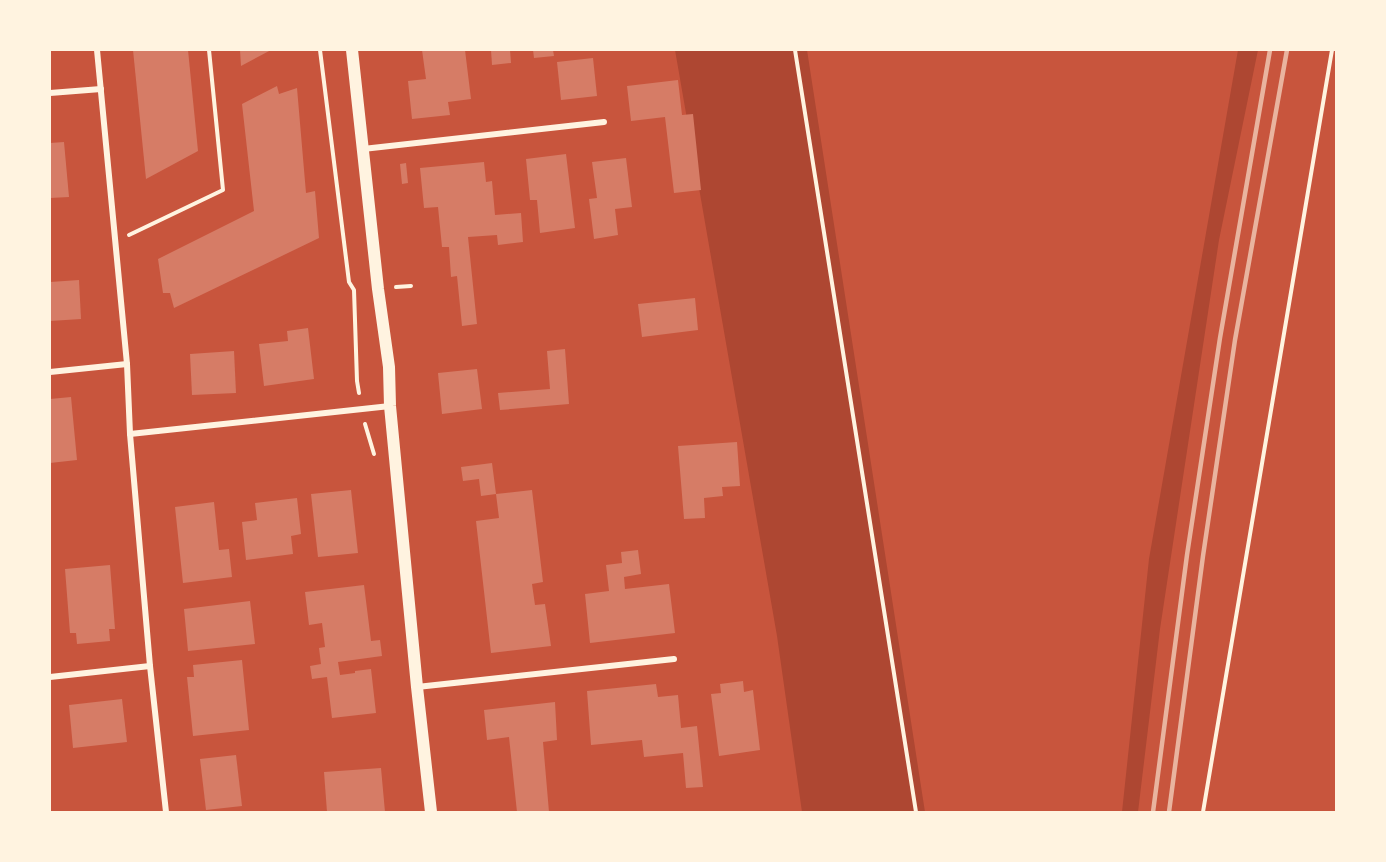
<svg xmlns="http://www.w3.org/2000/svg" width="1386" height="862" viewBox="0 0 1386 862" font-family="'Sofia Sans Condensed',sans-serif">
  <rect width="100%" height="100%" fill="#c8553d"/>
  <g fill="#ae4732">
    <path d="M675,50H807L925,812H802L777,636Z"/>
    <path d="M1238,50H1258L1219,240L1160,629L1138,812H1122L1149,559Z"/>
  </g>
  <g fill="#d67c66">
    <path d="M133,50H188L198,151L146,179Z"/>
    <path d="M240,50H271L241,66Z"/>
    <path d="M422,50H465L471,99L448,102L450,115L412,119L408,81L426,79Z"/>
    <path d="M491,50H510L511,63L492,65Z"/>
    <path d="M533,50H553L554,56L534,58Z"/>
    <path d="M593,58L597,96L561,100L557,62Z"/>
    <path d="M678,80L682,115L693,114L701,190L674,193L665,117L631,121L627,86Z"/>
    <path d="M277,86L279,94L297,88L306,193L315,191L319,238L174,308L170,293H163L158,259L254,211L242,104Z"/>
    <path d="M64,142L69,197L50,198V143Z"/>
    <path d="M566,154L575,228L540,233L537,200H530L526,159Z"/>
    <path d="M626,158L632,207L615,209L618,235L594,239L589,199L597,198L592,162Z"/>
    <path d="M484,162L486,182L492,181L495,215L521,213L523,242L498,245L497,235L468,237L477,324L462,326L457,276L451,277L449,247H442L438,207L424,208L420,168Z"/>
    <path d="M406,163L408,183L402,184L400,164Z"/>
    <path d="M79,280L81,319L50,321V282Z"/>
    <path d="M695,298L698,330L642,337L638,304Z"/>
    <path d="M308,328L314,379L264,386L259,344L288,341L287,331Z"/>
    <path d="M565,349L569,404L500,410L498,393L550,389L547,351Z"/>
    <path d="M234,351L236,393L192,395L190,354Z"/>
    <path d="M477,369L482,409L442,414L438,373Z"/>
    <path d="M71,397L77,460L50,463V399Z"/>
    <path d="M737,442L740,486L722,487L723,496L704,498L705,518L684,519L678,446Z"/>
    <path d="M492,463L496,494L481,496L479,479L463,481L461,467Z"/>
    <path d="M351,490L358,553L318,557L311,494Z"/>
    <path d="M532,490L543,582L532,584L535,605L545,604L551,646L491,653L476,521L499,518L496,494Z"/>
    <path d="M297,498L301,534L291,536L293,554L246,560L242,522L257,520L255,503Z"/>
    <path d="M214,502L219,550L229,549L232,577L183,583L175,507Z"/>
    <path d="M638,550L641,574L624,577L625,589L669,584L675,633L590,643L585,594L609,591L606,565L622,563L621,552Z"/>
    <path d="M110,565L115,629H109L110,641L77,644L76,633H70L65,569Z"/>
    <path d="M364,585L371,641L380,640L382,656L338,662L340,675L355,673V671L371,669L376,713L332,718L327,677L312,679L310,666L321,664L319,648L325,647L322,623L309,625L305,592Z"/>
    <path d="M250,601L255,644L188,651L184,609Z"/>
    <path d="M242,660L249,730L193,736L187,677H194L193,665Z"/>
    <path d="M743,681L744,692L753,690L760,750L719,756L711,694L721,693L720,684Z"/>
    <path d="M656,684L658,697L678,695L681,728L697,726L703,787L686,788L683,753L644,757L642,740L591,745L587,691Z"/>
    <path d="M122,699L127,742L73,748L69,705Z"/>
    <path d="M555,702L557,740L543,742L549,812H517L509,737L487,740L484,710Z"/>
    <path d="M236,755L242,806L206,810L200,759Z"/>
    <path d="M381,768L385,812H327L324,772Z"/>
  </g>
  <g fill="none" stroke-linecap="round" stroke-linejoin="round">
    <g stroke="#fff3e0" stroke-width="4">
      <path d="M320,50L349,282L354,290L357,381L359,393"/>
      <path d="M795,50L916,812"/>
      <path d="M129,235L223,190L209,50"/>
      <path d="M396,287L411,286"/>
      <path d="M365,424L374,454"/>
      <path d="M1203,812L1332,50"/>
    </g>
    <g stroke="#fff3e0" stroke-width="6">
      <path d="M97,50L127,364L130,434L150,666L166,812"/>
      <path d="M50,93L101,89"/>
      <path d="M363,149L604,122"/>
      <path d="M50,372L127,364"/>
      <path d="M130,434L390,406"/>
      <path d="M50,677L150,666"/>
      <path d="M417,687L674,659"/>
    </g>
    <path stroke="#fff3e0" stroke-width="12" d="M352,50L378,289L389,367L390,406L417,687L431,812"/>
    <g stroke="#e9b49f" stroke-width="4.5">
      <path d="M1153,812L1187,555L1220,338L1270,50"/>
      <path d="M1169,812L1203,556L1235,340L1287,50"/>
    </g>
  </g>
  <rect width="1386" height="862" fill="none" stroke="#fff3e0" stroke-width="102"/>
</svg>
